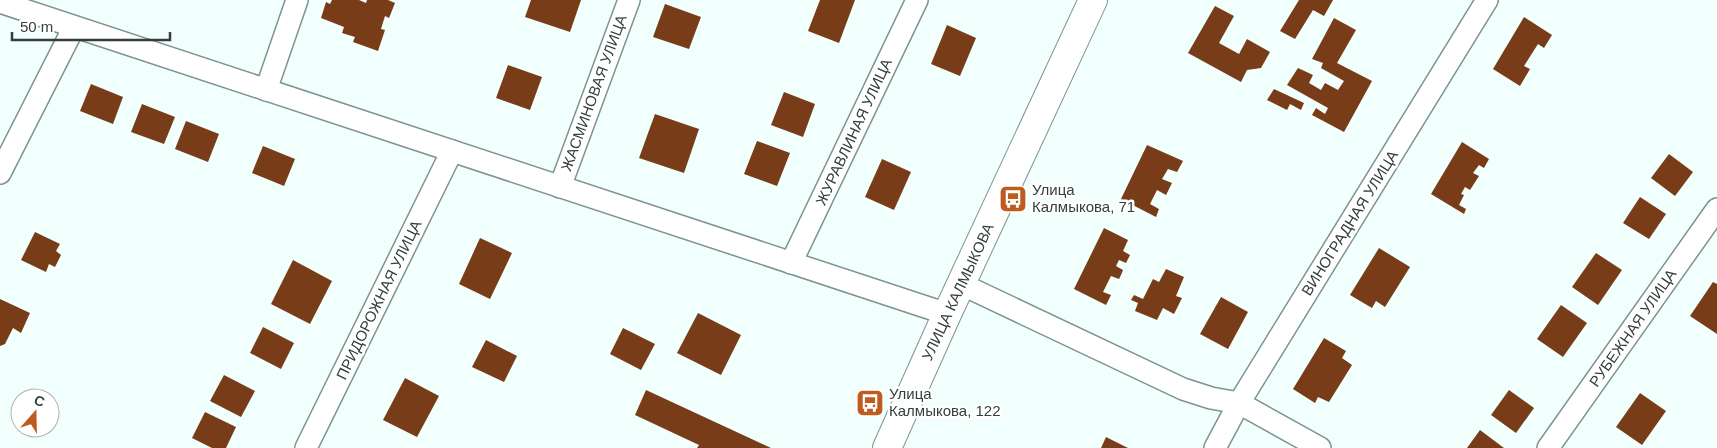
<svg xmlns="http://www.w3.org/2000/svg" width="1717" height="448" viewBox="0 0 1717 448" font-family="Arial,sans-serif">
  <rect width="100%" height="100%" fill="#f1fffd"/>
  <g fill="#793c18">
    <path d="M332,0H359L366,3L367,0H388L395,3L389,18L385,16L381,29L385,30L378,51L353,42L355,37L342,33L344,27L321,18L326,2L330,4Z"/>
    <path d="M531,0H581L570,32L525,17Z"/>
    <path d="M820,0H855L839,43L808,31Z"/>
    <path d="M1299,0H1333L1324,16L1313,10L1295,39L1280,31Z"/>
    <path d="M665,4L701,17L689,49L653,37Z"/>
    <path d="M1215,6L1234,16L1219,43L1239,54L1247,39L1270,52L1261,68L1247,70L1241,82L1188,53Z"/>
    <path d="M1524,17L1552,35L1544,48L1538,44L1524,66L1530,69L1520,86L1493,69Z"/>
    <path d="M1334,18L1356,30L1337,63L1372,81L1344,132L1312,115L1316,108L1325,114L1328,108L1287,85L1298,68L1313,75L1309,83L1321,90L1325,83L1338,90L1344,81L1321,68L1323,63L1312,59Z"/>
    <path d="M947,25L976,38L960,76L931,64Z"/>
    <path d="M508,65L542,77L530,110L496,98Z"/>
    <path d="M91,84L123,97L113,124L80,111Z"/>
    <path d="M1274,89L1304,103L1301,110L1290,104L1287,110L1267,100Z"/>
    <path d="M784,92L815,104L803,137L771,125Z"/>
    <path d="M142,104L175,117L164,144L131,132Z"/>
    <path d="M655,114L699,129L684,173L639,158Z"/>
    <path d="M186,121L219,134L208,162L175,149Z"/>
    <path d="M757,141L790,153L777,186L744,174Z"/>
    <path d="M1462,142L1489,159L1484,168L1479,165L1473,173L1479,176L1470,190L1465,187L1461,194L1464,195L1459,205L1466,209L1464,214L1431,194Z"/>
    <path d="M1147,145L1183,161L1177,172L1168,169L1162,179L1172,183L1166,195L1157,190L1150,204L1159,209L1156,217L1121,199Z"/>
    <path d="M263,146L295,159L284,186L252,173Z"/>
    <path d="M1669,154L1693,172L1675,196L1651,178Z"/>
    <path d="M882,159L911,172L894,210L865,197Z"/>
    <path d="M1640,197L1666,214L1649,239L1623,223Z"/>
    <path d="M1104,228L1128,240L1123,251L1130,255L1126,263L1119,260L1116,266L1123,270L1121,275L1119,279L1111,276L1103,292L1111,295L1106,305L1074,289Z"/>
    <path d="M35,232L60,244L56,251L61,255L55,267L49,264L46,272L21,260Z"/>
    <path d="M480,238L512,253L490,299L459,284Z"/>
    <path d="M1379,248L1410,267L1385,307L1376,301L1372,308L1350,295Z"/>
    <path d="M1596,253L1622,270L1598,305L1572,287Z"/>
    <path d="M293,260L332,281L310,324L271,304Z"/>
    <path d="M1166,269L1184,277L1176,296L1182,298L1174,314L1163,308L1157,320L1135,311L1138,303L1131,300L1134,295L1143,299L1153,279L1159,282Z"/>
    <path d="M1713,282L1717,284V334L1690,316Z"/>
    <path d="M1221,297L1248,312L1228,349L1200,334Z"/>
    <path d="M0,299L30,313L21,333L13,328L5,344L0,346Z"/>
    <path d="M1561,305L1587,323L1563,357L1537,339Z"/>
    <path d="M698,313L741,335L721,375L677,353Z"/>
    <path d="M263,327L294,343L281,369L250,353Z"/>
    <path d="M623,328L655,344L641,370L610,354Z"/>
    <path d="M1324,338L1346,351L1342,358L1352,365L1329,402L1318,397L1315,403L1293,389Z"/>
    <path d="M486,340L517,356L504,382L472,367Z"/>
    <path d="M224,375L255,391L241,417L210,401Z"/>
    <path d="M405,378L439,396L417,437L383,420Z"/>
    <path d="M646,390L771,448H697L699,445L635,415Z"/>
    <path d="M1509,390L1534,408L1516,433L1491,415Z"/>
    <path d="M1640,393L1666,411L1642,445L1616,427Z"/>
    <path d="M205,412L236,427L226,448H212L192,438Z"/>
    <path d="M1480,430L1504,448H1467Z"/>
    <path d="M1106,437L1128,448H1101Z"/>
  </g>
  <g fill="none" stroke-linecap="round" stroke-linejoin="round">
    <defs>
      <g id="street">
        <path d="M0,2L947,314"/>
        <path d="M266,90L297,0"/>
        <path d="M0,173L74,27"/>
        <path d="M560,187L629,0"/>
        <path d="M791,263L917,0"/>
        <path d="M961,284L1183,389L1211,398L1239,403L1320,448"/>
        <path d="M306,448L452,151"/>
        <path d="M1215,448L1239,403L1487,0"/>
        <path d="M1548,448L1717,209"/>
      </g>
      <path id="secondary" d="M887,448L947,314L1093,0"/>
    </defs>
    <use href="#street" stroke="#7e9391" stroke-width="24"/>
    <use href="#secondary" stroke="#7e9391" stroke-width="30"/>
    <use href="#street" stroke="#fff" stroke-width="21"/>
    <use href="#secondary" stroke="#fff" stroke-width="28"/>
  </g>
  <defs>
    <symbol id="bus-square" viewBox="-11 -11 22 22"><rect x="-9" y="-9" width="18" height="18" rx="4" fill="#be5c1f" stroke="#fff"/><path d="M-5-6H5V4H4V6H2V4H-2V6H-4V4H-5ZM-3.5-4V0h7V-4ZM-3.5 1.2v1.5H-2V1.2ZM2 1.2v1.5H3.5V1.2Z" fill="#fff"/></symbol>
  </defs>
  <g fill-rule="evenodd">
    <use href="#bus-square" x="997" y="183" width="32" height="32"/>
    <use href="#bus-square" x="854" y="387" width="32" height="32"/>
  </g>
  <g text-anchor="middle" stroke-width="5" stroke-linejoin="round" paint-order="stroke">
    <g font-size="15" fill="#343e3d" stroke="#fff">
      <text transform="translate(594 93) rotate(-70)" y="5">ЖАСМИНОВАЯ УЛИЦА</text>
      <text transform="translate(854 132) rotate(-65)" y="5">ЖУРАВЛИНАЯ УЛИЦА</text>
      <text transform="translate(1350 223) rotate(-58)" y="5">ВИНОГРАДНАЯ УЛИЦА</text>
      <text transform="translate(958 292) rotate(-65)" y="5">УЛИЦА КАЛМЫКОВА</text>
      <text transform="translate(379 300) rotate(-64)" y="5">ПРИДОРОЖНАЯ УЛИЦА</text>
      <text transform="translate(1633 328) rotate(-55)" y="5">РУБЕЖНАЯ УЛИЦА</text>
    </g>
    <g font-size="15" fill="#343e3d" stroke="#fff" text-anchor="start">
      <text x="1032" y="195">Улица<tspan x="1032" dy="17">Калмыкова, 71</tspan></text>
      <text x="889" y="399">Улица<tspan x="889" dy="17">Калмыкова, 122</tspan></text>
    </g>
  </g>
  <g transform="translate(35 413) rotate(20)"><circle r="24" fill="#ffffff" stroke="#aeb2b1"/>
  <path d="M0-4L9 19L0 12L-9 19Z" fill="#be5c1f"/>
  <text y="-8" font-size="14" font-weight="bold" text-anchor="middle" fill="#343e3d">С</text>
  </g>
  <path d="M12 32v8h158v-8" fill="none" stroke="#343e3d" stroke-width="2.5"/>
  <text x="20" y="32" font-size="15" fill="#343e3d" stroke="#ffffff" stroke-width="4" paint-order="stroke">50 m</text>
</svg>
